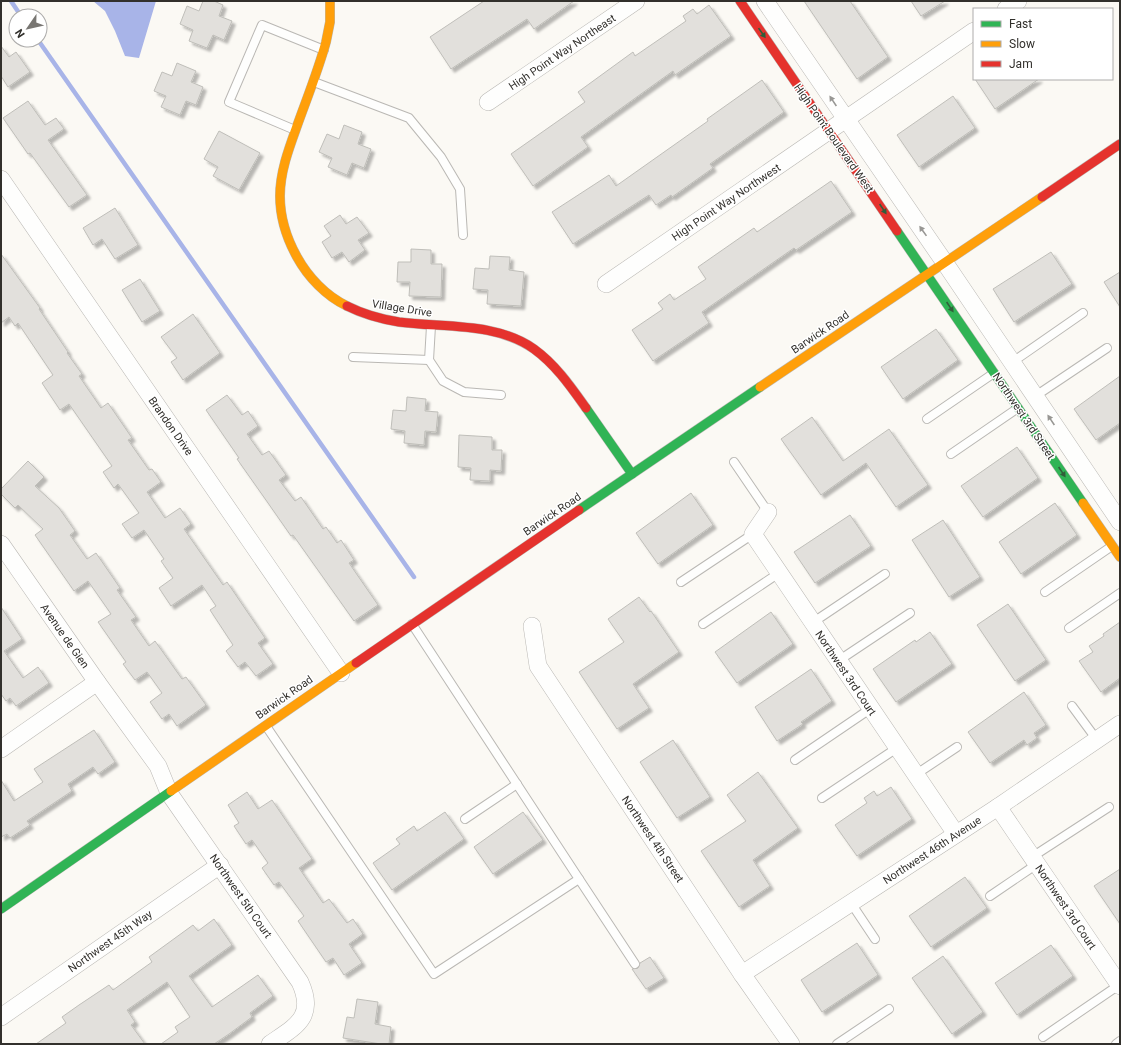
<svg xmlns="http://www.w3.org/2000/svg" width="1121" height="1045" viewBox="0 0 1121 1045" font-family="Roboto,sans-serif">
  <defs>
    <filter id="shadow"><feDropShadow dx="3.5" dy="3.5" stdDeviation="1" flood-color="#0004"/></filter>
  </defs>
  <rect width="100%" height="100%" fill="#fbf9f4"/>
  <path fill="#a8b4e8" d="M93,1H156L139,58L125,56L115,31L105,11Z"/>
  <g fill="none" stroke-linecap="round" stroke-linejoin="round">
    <g stroke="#a8b4e8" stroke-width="4.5">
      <path d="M11,1L21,16"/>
      <path d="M38,40L414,577"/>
    </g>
  </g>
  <g fill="#e2e0dc" stroke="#bfbeb9" filter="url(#shadow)">
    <path d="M203,1H214L223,5L219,16L232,21L224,40L213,35L207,48L189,41L193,30L180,24L187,6L199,11Z"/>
    <path d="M484,1H574L534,29L527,19L451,69L430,37Z"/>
    <path d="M804,1H850L888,57L857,79Z"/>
    <path d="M911,1H945L921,16Z"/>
    <path d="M709,5L731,36L675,75L673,71L581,137L588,147L533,186L511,154L585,102L578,92L633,52L635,56L686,21L683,16L693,9L697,14Z"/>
    <path d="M1,46L9,57L16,52L30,72L8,87L1,76Z"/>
    <path d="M177,63L196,71L191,82L203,87L196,105L186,101L180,115L161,107L166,96L154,91L162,72L172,76Z"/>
    <path d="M975,79H1039L995,109Z"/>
    <path d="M762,80L784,112L710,164L713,168L672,197L671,195L656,205L649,195L573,244L552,212L609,175L616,186L708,121L707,119Z"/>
    <path d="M953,96L975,128L919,167L897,135Z"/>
    <path d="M28,101L45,125L56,118L64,129L48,140L87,195L69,207L30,153L28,154L3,118Z"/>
    <path d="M344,125L362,132L358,144L371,149L364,168L352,163L347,175L328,167L332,158L319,152L327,134L339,139Z"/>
    <path d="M219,131L260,153L239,190L213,176L218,167L204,159Z"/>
    <path d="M831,181L852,212L796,250L794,248L702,312L709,323L653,361L632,330L663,309L658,303L670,294L674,300L706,279L698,267L754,228L757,232Z"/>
    <path d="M115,208L138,245L115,259L102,239L93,245L83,228Z"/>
    <path d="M340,215L346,224L357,217L369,233L358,240L365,250L349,262L342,252L332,258L322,242L331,236L324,226Z"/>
    <path d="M411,249L431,250V264H442L441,297L409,296L410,282H397L398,262H411Z"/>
    <path d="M1051,252L1072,284L1014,322L993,289Z"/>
    <path d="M1,254L40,308L39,309L68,352L67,353L82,374L79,376L101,408L108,403L132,438L128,440L149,470L152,469L161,482L147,492L165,518L180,508L191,524L184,529L223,585L227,582L265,638L258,643L273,664L256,676L245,662L238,667L226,651L233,645L210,610L216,606L202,585L171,606L159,588L173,578L161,561L164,559L144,530L132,538L122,524L139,513L118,484L114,488L103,472L112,466L69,404L60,410L42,383L53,375L18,323L15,326L9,317L1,323Z"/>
    <path d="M490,256L510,257L509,270L524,272L521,306L487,304L488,290L473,289L475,268L489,269Z"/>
    <path d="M1120,272V307L1104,282Z"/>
    <path d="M140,279L160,311L142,322L122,290Z"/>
    <path d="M193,314L220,353L183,380L171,362L177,358L161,337Z"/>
    <path d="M936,329L958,360L903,399L881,367Z"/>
    <path d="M1120,376V423L1096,440L1074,409Z"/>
    <path d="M227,395L242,415L248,411L258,426L247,434L262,455L269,451L286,475L279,480L295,501L301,497L323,529L326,527L337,543L341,540L354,560L349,563L378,605L354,621L293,535L291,536L268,503L237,459L239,458L206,410Z"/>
    <path d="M407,397L426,399L425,411L438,412L436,432L425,431L424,445L404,443L405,431L391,429L393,410L406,411Z"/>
    <path d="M812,417L843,461L889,429L928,485L896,507L866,463L821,495L781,439Z"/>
    <path d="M459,435L492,437V450H502L501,471L490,470V481L470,480L471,468L458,467Z"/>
    <path d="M1017,447L1038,478L983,517L961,486Z"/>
    <path d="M28,461L44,477L35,486L59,508L75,531L70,535L87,559L96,553L120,588L117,590L136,617L131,620L149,646L155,641L182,679L186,677L206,705L177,726L169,714L162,719L150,702L162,693L147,672L135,680L123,664L126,662L98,622L111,614L88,581L74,591L35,535L43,529L18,505L15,508L1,494V489Z"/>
    <path d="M691,493L713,525L658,564L636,533Z"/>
    <path d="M1055,503L1077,535L1021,574L999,542Z"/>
    <path d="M850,515L871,546L815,583L794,552Z"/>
    <path d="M943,520L980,577L949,597L912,540Z"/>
    <path d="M639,597L650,612L651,611L679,652L633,684L649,708L617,729L579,672L624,642L608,619Z"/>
    <path d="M1008,604L1046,660L1015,681L977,625Z"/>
    <path d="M1,607L22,639L4,651L23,678L38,667L49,683L16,706L10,698L6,701L1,694Z"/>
    <path d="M771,612L793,644L737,683L715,652Z"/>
    <path d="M1120,622V678L1101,692L1079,661L1093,652L1089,646L1104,636L1103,634Z"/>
    <path d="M930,632L952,664L896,702L873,669L915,640L916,642Z"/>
    <path d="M811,669L832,701L801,722L803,724L777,741L755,707Z"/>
    <path d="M1024,692L1046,725L1034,733L1037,738L1027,745L1024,740L990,763L968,732Z"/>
    <path d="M94,730L115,762L98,774L93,767L68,784L72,791L27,821L30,825L10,838L7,834L1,837V780L14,801L43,782L34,769Z"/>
    <path d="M673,740L710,797L677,818L640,762Z"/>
    <path d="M758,772L798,828L753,860L770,886L739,907L701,851L746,821L727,795Z"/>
    <path d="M891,787L912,819L857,856L835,825L867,803L864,798L874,791L877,796Z"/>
    <path d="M247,792L258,809L272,800L312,859L299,868L323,903L329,899L347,923L353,919L363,934L349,944L362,963L344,975L333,958L326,962L298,921L304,916L279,882L274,885L262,868L268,863L252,840L246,844L234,826L239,823L228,805Z"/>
    <path d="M445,812L464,839L392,890L373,863L400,844L396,839L414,826L417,831Z"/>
    <path d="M523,812L543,840L493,874L474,847Z"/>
    <path d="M1120,869V924L1094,886Z"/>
    <path d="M965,877L987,908L931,947L909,916Z"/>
    <path d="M214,919L232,945L189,976L212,1007L258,975L273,996L250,1013L252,1017L229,1034L214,1044H161L178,1032L175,1027L190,1017L167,982L127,1010L135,1022L131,1025L145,1044H36L66,1023L62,1017L79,1005L109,985L113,990L152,962L149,957L193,925L198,931Z"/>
    <path d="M857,943L878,975L822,1012L801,980Z"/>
    <path d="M1051,945L1073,976L1017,1015L995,983Z"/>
    <path d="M943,956L983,1012L952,1034L912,978Z"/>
    <path d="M650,957L664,978L646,989L632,969L638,968L640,963Z"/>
    <path d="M357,999L378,1002L375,1024L391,1027L389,1044H381L343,1038L347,1017L354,1018Z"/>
  </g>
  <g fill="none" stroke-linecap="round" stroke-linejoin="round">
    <defs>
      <g id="lane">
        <path d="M314,82L409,118L441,157L460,189L463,235"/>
        <path d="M295,130L229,102L262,25L324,50"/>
        <path d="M431,326L429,360L443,381L464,392L501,395"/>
        <path d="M353,357L429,360"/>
        <path d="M1011,363L1083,313"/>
        <path d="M1034,397L1107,348"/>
        <path d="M927,419L994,373"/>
        <path d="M951,454L1018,408"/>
        <path d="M734,462L768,512"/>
        <path d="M681,582L753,534"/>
        <path d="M1045,592L1112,546"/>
        <path d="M812,623L885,574"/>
        <path d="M703,624L779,573"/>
        <path d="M1069,628L1120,593"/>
        <path d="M838,661L910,613"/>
        <path d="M1072,706L1097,740"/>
        <path d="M266,726L434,974L579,879L412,624"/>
        <path d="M795,760L870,709"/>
        <path d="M915,775L957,747"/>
        <path d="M822,798L897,748"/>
        <path d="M465,819L517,784"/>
        <path d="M1032,857L1109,807"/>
        <path d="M579,879L635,964"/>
        <path d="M990,896L1037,864"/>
        <path d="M851,903L875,939"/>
        <path d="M1043,1037L1119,985"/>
        <path d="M837,1044L889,1009"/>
        <path d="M1116,1044L1120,1041"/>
      </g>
      <g id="street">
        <path d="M765,1L945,263L1120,522"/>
        <path d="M1006,9L1018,1"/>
        <path d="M488,102L636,1"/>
        <path d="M1,179L341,673"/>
        <path d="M606,284L974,31"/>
        <path d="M768,512L753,534L956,834"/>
        <path d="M1,544L97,682L158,766L169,793L300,982C316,1017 296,1026 270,1044"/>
        <path d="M532,626L538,666L742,974L791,1044"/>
        <path d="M1,749L97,682"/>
        <path d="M998,807L1120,986"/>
        <path d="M742,974L998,807L1120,724"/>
        <path d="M1,1017L220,865"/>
      </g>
      <g id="fast">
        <path d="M897,231L1083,503"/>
        <path d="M586,408L632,474"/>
        <path d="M579,510L760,387"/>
        <path d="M1,909L171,791"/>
      </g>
      <g id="slow">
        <path d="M330,1V22L326,42C318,71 307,98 297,126C289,148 280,172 280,196C280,218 287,239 297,257C308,277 326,296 347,306"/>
        <path d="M760,387L1042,197"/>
        <path d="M1083,503L1120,557"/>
        <path d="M171,791L356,663"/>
      </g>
      <g id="jam">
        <path d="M740,1L897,231"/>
        <path d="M1042,197L1120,144"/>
        <path d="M347,306C363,314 380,319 399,322C444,328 496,322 534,349C556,365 571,387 586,408"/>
        <path d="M356,663L579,510"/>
      </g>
    </defs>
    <use href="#lane" stroke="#bab8b4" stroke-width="10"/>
    <use href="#street" stroke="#bab8b4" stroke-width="18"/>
    <use href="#fast" stroke="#bab8b4" stroke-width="10"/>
    <use href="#slow" stroke="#bab8b4" stroke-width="10"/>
    <use href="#jam" stroke="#bab8b4" stroke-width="10"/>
    <use href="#lane" stroke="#fefefd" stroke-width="8"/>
    <use href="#street" stroke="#fefefd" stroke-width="17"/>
    <use href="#fast" stroke="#30b455" stroke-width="9"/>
    <use href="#slow" stroke="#ff9f0a" stroke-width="9"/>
    <use href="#jam" stroke="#e5322d" stroke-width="9"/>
  </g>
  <defs><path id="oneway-solid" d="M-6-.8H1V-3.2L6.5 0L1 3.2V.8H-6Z"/></defs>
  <g fill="#315e3a">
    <use href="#oneway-solid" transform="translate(762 33) rotate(55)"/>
    <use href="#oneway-solid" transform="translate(883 209) rotate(56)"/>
    <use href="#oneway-solid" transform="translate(950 307) rotate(56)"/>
    <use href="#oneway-solid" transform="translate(1062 472) rotate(56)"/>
  </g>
  <g fill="#989794">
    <use href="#oneway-solid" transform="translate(833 101) rotate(-124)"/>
    <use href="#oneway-solid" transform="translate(923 231) rotate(-125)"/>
    <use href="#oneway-solid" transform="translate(1051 420) rotate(-124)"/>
  </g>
  <g text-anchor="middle" stroke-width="3" stroke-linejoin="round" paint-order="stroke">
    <g font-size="11" fill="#32302c" stroke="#fff">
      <text transform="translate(562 52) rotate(-34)" y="4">High Point Way Northeast</text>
      <text transform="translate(834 138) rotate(55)" y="4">High Point Boulevard West</text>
      <text transform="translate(726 202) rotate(-34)" y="4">High Point Way Northwest</text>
      <text transform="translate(402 308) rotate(9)" y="4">Village Drive</text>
      <text transform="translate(820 332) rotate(-34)" y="4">Barwick Road</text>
      <text transform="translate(1024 416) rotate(56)" y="4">Northwest 3rd Street</text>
      <text transform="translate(171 426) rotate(55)" y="4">Brandon Drive</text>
      <text transform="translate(552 514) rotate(-34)" y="4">Barwick Road</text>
      <text transform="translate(65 636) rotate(55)" y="4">Avenue de Gien</text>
      <text transform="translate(846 673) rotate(56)" y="4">Northwest 3rd Court</text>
      <text transform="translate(284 697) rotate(-35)" y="4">Barwick Road</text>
      <text transform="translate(653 839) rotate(56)" y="4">Northwest 4th Street</text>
      <text transform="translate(932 850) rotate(-33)" y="4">Northwest 46th Avenue</text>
      <text transform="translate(241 896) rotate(55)" y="4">Northwest 5th Court</text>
      <text transform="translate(1066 907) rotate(56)" y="4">Northwest 3rd Court</text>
      <text transform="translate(110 941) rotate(-35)" y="4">Northwest 45th Way</text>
    </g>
  </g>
  <rect width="1121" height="1045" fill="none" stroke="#32302c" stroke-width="4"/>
  <rect x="973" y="8" width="140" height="72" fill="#ffffff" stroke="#adacab"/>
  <rect x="981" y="21" width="20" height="6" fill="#30b455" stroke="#adacab"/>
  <text x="1009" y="28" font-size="12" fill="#32302c">Fast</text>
  <rect x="981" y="41" width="20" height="6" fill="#ff9f0a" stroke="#adacab"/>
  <text x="1009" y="48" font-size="12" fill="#32302c">Slow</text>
  <rect x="981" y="61" width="20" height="6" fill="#e5322d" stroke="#adacab"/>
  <text x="1009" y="68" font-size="12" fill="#32302c">Jam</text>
  <g transform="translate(28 28) rotate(236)"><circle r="19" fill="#ffffff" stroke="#adacab"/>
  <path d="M0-3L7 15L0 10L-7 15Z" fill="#787672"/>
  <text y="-6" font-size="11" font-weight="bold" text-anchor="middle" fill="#32302c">N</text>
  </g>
</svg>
